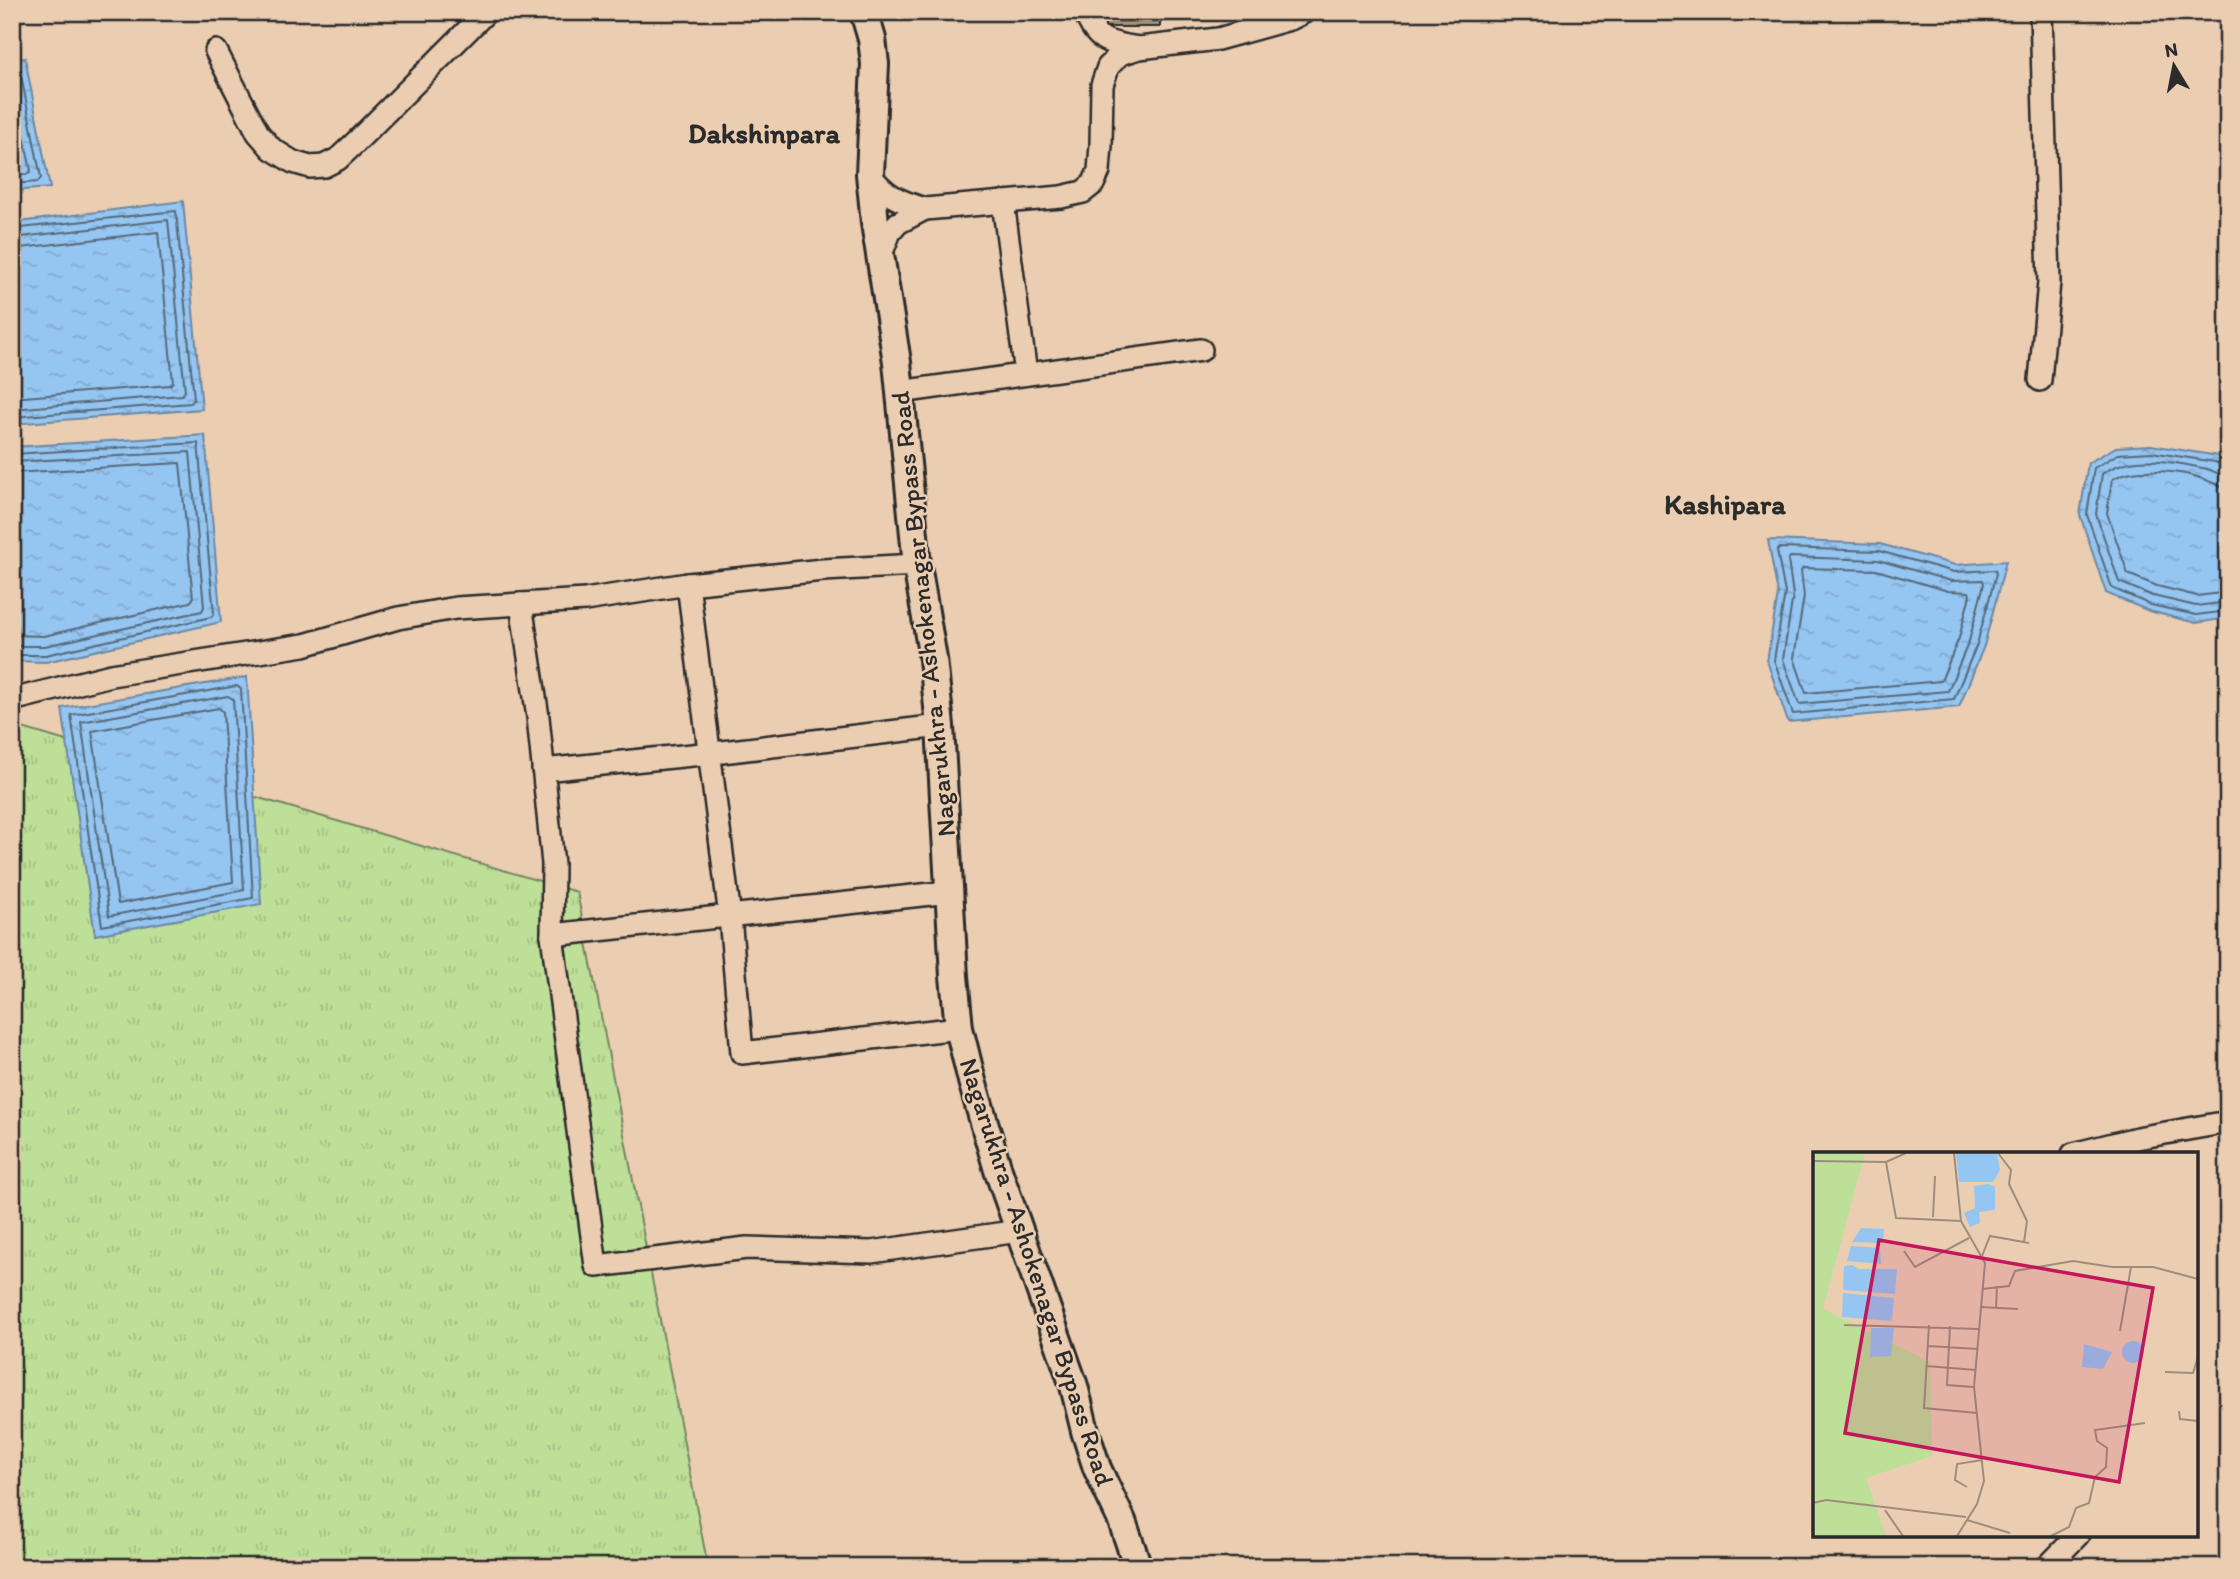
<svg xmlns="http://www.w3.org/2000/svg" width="2240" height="1579" viewBox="0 0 2240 1579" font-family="Itim,sans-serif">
  <defs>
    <pattern id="grass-tufts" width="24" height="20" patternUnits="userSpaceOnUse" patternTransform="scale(1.75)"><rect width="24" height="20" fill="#bedf98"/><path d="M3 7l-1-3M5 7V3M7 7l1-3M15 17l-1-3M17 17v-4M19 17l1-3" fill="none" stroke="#a3c083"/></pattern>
    <pattern id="water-ripples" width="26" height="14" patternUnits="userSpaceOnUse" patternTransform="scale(1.75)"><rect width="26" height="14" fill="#95c5f1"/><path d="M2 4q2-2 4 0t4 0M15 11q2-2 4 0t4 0" fill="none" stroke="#81a9cf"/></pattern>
  </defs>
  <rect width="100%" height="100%" fill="#ebceb2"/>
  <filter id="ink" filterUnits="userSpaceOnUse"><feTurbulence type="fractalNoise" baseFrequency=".0143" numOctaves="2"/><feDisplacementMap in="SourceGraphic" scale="14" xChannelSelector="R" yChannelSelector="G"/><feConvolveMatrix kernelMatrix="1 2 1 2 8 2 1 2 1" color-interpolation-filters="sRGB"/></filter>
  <g filter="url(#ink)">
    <path fill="url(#grass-tufts)" stroke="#748562" stroke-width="2" d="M12,725L577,892L708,1567H12Z"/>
    <g fill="url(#water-ripples)" stroke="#6b87a2" stroke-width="2">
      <path d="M25,58L50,188L12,191V61Z"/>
      <path d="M183,201L202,409L12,424V223Z"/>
      <path d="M205,435L221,622L46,662L12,661V447Z"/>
      <path d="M2151,445L2218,456L2228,463V618L2196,623L2149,611L2106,593L2080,515L2088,463L2116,447Z"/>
      <path d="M1768,540L1880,544L1955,565L2006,561L1984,646L1959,707L1788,722L1767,661L1778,594Z"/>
      <path d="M247,677L261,904L95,935L62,708Z"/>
    </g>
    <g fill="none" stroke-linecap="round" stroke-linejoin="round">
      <g stroke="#55697a" stroke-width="2">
        <path d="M12,67L20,70L41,178L38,182L12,184"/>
        <path d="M12,77L31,171L28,174L12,175"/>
        <path d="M12,229L176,211L194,399L191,403L12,417"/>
        <path d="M12,238L168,220L185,391L182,395L12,409"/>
        <path d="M12,249L158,232L173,382L170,385L12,398"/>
        <path d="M12,454L198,443L214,614L211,617L46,655H12"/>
        <path d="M12,462L190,452L204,607L202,611L45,646H12"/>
        <path d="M2228,468L2215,462L2151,452L2118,454L2094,468L2087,515L2112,588L2151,605L2196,615L2228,611"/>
        <path d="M12,473L180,463L193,599L190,602L44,636L12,635"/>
        <path d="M2228,477C2219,476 2215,471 2207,469C2173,462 2132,452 2102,474L2096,514L2119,582L2153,596L2196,606L2228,602"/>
        <path d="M2228,487C2219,487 2214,483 2206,480C2184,471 2131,465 2112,480L2107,513L2128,574L2157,586L2197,596L2228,592"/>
        <path d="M1780,548L1879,551L1954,572L1995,570L1996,574L1977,644L1954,699L1793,714L1774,660L1785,593L1777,551Z"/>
        <path d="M1790,557L1878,560L1951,581L1983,580L1984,584L1969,641L1948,691L1799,704L1783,659L1793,595L1788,560Z"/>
        <path d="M1803,568L1876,570L1948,591L1969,592L1970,595L1959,638L1941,681L1806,693L1794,658L1804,596L1801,571Z"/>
        <path d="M237,686L241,689L253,898L102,926L71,715Z"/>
        <path d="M228,696L233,699L244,890L109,916L81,722Z"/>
        <path d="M219,708L223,712L233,882L118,904L92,731Z"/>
      </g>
      <defs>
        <g id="minor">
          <path d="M1085,12C1096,43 1109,43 1139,48"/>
          <path d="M216,51L258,133L272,149L293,162L310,167L324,166L338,159L356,142L486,12"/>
          <path d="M870,174C884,195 901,202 925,209"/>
          <path d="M1003,202L1026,374"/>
          <path d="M880,257L890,232L898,223L925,209L1061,197L1083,192L1093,184L1099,171L1101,145L1102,85L1108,67L1120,54L1139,48L1218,39L1290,19L1304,12"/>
          <path d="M2040,380L2049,282L2041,12"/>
          <path d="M900,392L1201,350"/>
          <path d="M688,584L730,917L742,1053L959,1028"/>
          <path d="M521,604L538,717L553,864L552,935L596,1266L747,1248L871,1252L1019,1231"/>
          <path d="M12,700L111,675L304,645L398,618L456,608L585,600L688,584L823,570L917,565"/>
          <path d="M543,770L722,752L940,726"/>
          <path d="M552,935L950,892"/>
          <path d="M2073,1154L2137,1138L2228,1122"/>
          <path d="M2047,1567L2078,1535"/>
        </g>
        <path id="major" d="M864,12L872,39L875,64L870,174L875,223L897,362L917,565L933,659L940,726L954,976L959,1028L972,1081L998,1170L1074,1386L1085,1431L1097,1468L1122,1521L1138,1567"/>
      </defs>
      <use href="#minor" stroke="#2b2b2b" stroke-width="26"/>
      <use href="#major" stroke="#2b2b2b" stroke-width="32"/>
      <use href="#minor" stroke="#ebceb2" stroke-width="21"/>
      <use href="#major" stroke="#ebceb2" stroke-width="26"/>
    </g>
    <rect fill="#a69372" stroke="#2b2b2b" stroke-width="2" x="1105" y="12" width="55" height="15"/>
    <rect fill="#c1ab85" stroke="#2b2b2b" stroke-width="2" x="1105" y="12" width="55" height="1"/>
  </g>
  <g text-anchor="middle" stroke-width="5" stroke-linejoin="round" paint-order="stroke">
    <g font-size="26" fill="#2b2b2b" stroke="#ebceb2">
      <text transform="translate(923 614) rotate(-96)" y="9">Nagarukhra - Ashokenagar Bypass Road</text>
      <text transform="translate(1037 1272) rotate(72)" y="9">Nagarukhra - Ashokenagar Bypass Road</text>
    </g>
    <g font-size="28" font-weight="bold" fill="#2b2b2b" stroke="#ebceb2">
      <text x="764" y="143">Dakshinpara</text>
      <text x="1725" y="514">Kashipara</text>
    </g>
  </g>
  <g transform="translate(1813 1152)">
    <rect width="385" height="385" fill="#ebceb2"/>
    <path d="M0,1H52L10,157L117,210L119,304L53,326L73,384H0Z" fill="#bedf98"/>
    <path d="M143,1H184L187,18L180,30H146ZM176,32L182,35V58L166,60L167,71L157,75L151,61L162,56L161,34ZM48,76L71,77L70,91L39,90ZM38,94L67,96L68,112L34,109ZM40,113L45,117H84L82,142L30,138L31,114ZM30,141L81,146L79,169L29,165ZM58,176H81L78,204L57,205ZM309 200a11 11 0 1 1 22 0a11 11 0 1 1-22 0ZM271,192L299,200L290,217L269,215Z" fill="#95c5f1"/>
    <path fill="none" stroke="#9e8d7c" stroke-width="2" d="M141,1L148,69L172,111L161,235L171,329L164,352L144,384M185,1L198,18L196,32L214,69L211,90M0,9L73,10L83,66L148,69M73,10L93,1M120,65L122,24M91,99L102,115L156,86M169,104L177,84L216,91M169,137L196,134L202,119L260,109L299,115H340L385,127M167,155L205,157M183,156L184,134M31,173L166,177M116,173L111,256L164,261M137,174L134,233L160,235M307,179L318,115M115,194L165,197M113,214L163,218M352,220L380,221L385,205M366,259L367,267L385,269M154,335L142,328L144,312L169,308M0,351L13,348L153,365M72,358L90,384M154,368L197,381M238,384L256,375L263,356L276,351L282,325L293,315L294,296L284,289L282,278L332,271"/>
    <path fill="#c2185b" fill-opacity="0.15" stroke="#c2185b" stroke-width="3.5" d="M66,88L340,136L306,330L32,281Z"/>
    <rect width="385" height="385" fill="none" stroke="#2b2b2b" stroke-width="3.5"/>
  </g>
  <rect width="2240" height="1579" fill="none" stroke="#ebceb2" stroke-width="42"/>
  <rect x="21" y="21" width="2198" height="1537" fill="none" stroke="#2b2b2b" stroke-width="2.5" filter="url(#ink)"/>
  <g transform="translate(2174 66) rotate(350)" stroke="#ebceb2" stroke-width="5" paint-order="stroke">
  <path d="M0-5L12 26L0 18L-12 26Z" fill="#2b2b2b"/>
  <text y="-10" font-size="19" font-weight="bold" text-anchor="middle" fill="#2b2b2b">N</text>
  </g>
</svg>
